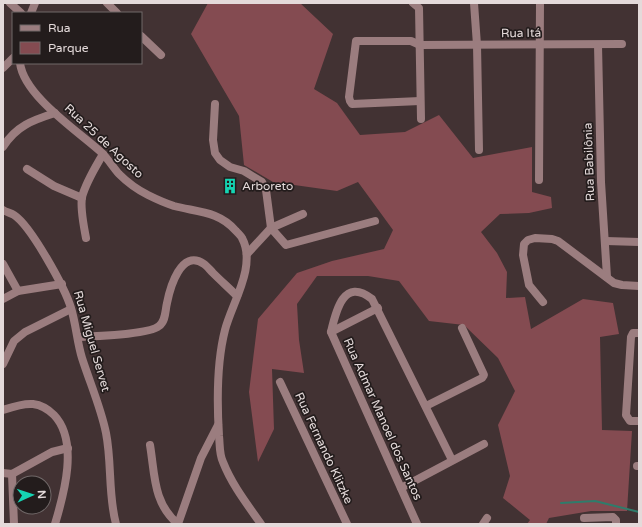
<svg xmlns="http://www.w3.org/2000/svg" width="642" height="527" viewBox="0 0 642 527" font-family="'Varela Round',sans-serif">
  <rect width="100%" height="100%" fill="#423233"/>
  <path fill="#844b51" d="M208,3H300L333,34L314,89L337,103L360,135L405,132L439,115L473,158L532,147V192L551,197L552,208L529,213L500,214L481,232L497,253L507,272L506,298L525,297L531,329L583,299L613,303L619,334L600,337L602,430L632,431L627,511H591L549,518L546,524H527L530,520L503,498L510,476L498,425L515,391L498,358L464,325L429,321L399,281L368,276H317L297,304L299,340L304,373L272,369L274,429L258,462L249,392L258,319L297,273L332,261L384,249L393,230L358,182L337,191L273,182L244,165L239,116L191,34Z"/>
  <g fill="none" stroke-linecap="round" stroke-linejoin="round">
    <path stroke="#2f7c6b" stroke-width="2" d="M561,503L595,501L639,512"/>
    <g stroke="#9b7d7f" stroke-width="8">
      <path d="M10,3L21,13"/>
      <path d="M107,3L117,13"/>
      <path d="M413,3L419,8L421,119"/>
      <path d="M474,3L477,45L479,150"/>
      <path d="M31,13L35,3"/>
      <path d="M141,36L161,55"/>
      <path d="M598,45L601,182L607,277"/>
      <path d="M20,63C24,96 78,131 102,153C108,159 113,167 119,174C127,182 138,190 148,195C156,199 165,203 174,206C197,212 219,211 236,231C238,233 241,236 242,238C257,266 232,303 225,330C217,361 217,404 219,436C220,444 219,454 223,462C232,485 247,504 261,524"/>
      <path d="M3,68L13,58"/>
      <path d="M420,101L352,104L350,101L349,97L356,41H411L420,45L622,44"/>
      <path d="M215,104L213,140L215,153L220,160L230,167L244,171L262,182L266,190L271,228L286,245L375,221"/>
      <path d="M3,147C16,126 33,120 55,113"/>
      <path d="M27,169L54,186L82,198"/>
      <path d="M539,180L540,3"/>
      <path d="M3,210C6,212 11,213 14,215C31,226 65,288 71,308C76,324 77,342 82,358C90,383 101,408 106,433C112,463 108,495 116,524"/>
      <path d="M86,238C84,227 80,209 82,197C86,182 95,168 103,154"/>
      <path d="M606,241L639,242"/>
      <path d="M247,254L271,228L303,214"/>
      <path d="M3,264L18,291"/>
      <path d="M3,299L18,291L62,284"/>
      <path d="M543,302L529,285L523,255L524,244L528,240L535,238L552,239L558,241L614,283L622,285L639,286"/>
      <path d="M331,332L378,308"/>
      <path d="M639,333H633L631,337L626,415L630,421H639"/>
      <path d="M78,337C94,336 148,335 159,326C166,321 165,311 167,303C170,288 181,248 204,264C207,266 210,270 213,273C221,281 229,288 237,296"/>
      <path d="M3,364L14,341L25,332L71,309"/>
      <path d="M280,382L347,524"/>
      <path d="M426,406L482,378L484,375L462,328"/>
      <path d="M3,410C12,407 23,403 33,404C41,405 48,409 54,415C79,441 64,494 55,524"/>
      <path d="M150,445C155,475 153,503 178,524"/>
      <path d="M637,466H639"/>
      <path d="M3,473L12,474L52,452L68,448"/>
      <path d="M12,474L14,524"/>
      <path d="M401,488L484,444"/>
      <path d="M584,518L613,517L616,520V524"/>
      <path d="M178,524L201,458L218,425"/>
      <path d="M417,524L331,332C336,310 344,277 372,299L452,460"/>
      <path d="M483,524L487,518"/>
    </g>
  </g>
  <defs>
    <symbol id="building-bare" viewBox="-9 -9 18 18"><path d="M-4-6H4V6H1V3H-1V6H-4ZM-2.5-4.3h1.7v1.8h-1.7ZM.8-4.3h1.7v1.8H.8ZM-2.5-1h1.7V.8h-1.7ZM.8-1h1.7V.8H.8Z" fill="#15d5b3" stroke="#231c1c" stroke-width="2.5" paint-order="stroke"/></symbol>
  </defs>
  <g fill-rule="evenodd">
    <use href="#building-bare" x="219" y="175" width="22" height="22"/>
  </g>
  <g text-anchor="middle" stroke-width="3.5" stroke-linejoin="round" paint-order="stroke">
    <g font-size="12" fill="#e4dada" stroke="#231c1c">
      <text transform="translate(521 33) rotate(-1)" y="4">Rua Itá</text>
      <text transform="translate(104 141) rotate(43)" y="4">Rua 25 de Agosto</text>
      <text transform="translate(589 162) rotate(-92)" y="4">Rua Babilônia</text>
      <text transform="translate(92 341) rotate(74)" y="4">Rua Miguel Servet</text>
      <text transform="translate(383 419) rotate(66)" y="4">Rua Admar Manoel dos Santos</text>
      <text transform="translate(324 448) rotate(65)" y="4">Rua Fernando Klitzke</text>
    </g>
    <g font-size="12" fill="#e4dada" stroke="#231c1c" text-anchor="start">
      <text x="242" y="190">Arboreto</text>
    </g>
  </g>
  <rect width="642" height="527" fill="none" stroke="#e4dada" stroke-width="8"/>
  <rect x="12" y="12" width="130" height="52" fill="#231c1c" stroke="#706868"/>
  <rect x="20" y="25" width="20" height="6" fill="#9b7d7f" stroke="#706868"/>
  <text x="48" y="32" font-size="12" fill="#e4dada">Rua</text>
  <rect x="20" y="42" width="20" height="12" fill="#844b51" stroke="#706868"/>
  <text x="48" y="52" font-size="12" fill="#e4dada">Parque</text>
  <g transform="translate(32 495) rotate(87)"><circle r="19" fill="#231c1c" stroke="#706868"/>
  <path d="M0-3L7 15L0 10L-7 15Z" fill="#15d5b3"/>
  <text y="-6" font-size="11" font-weight="bold" text-anchor="middle" fill="#e4dada">N</text>
  </g>
</svg>
